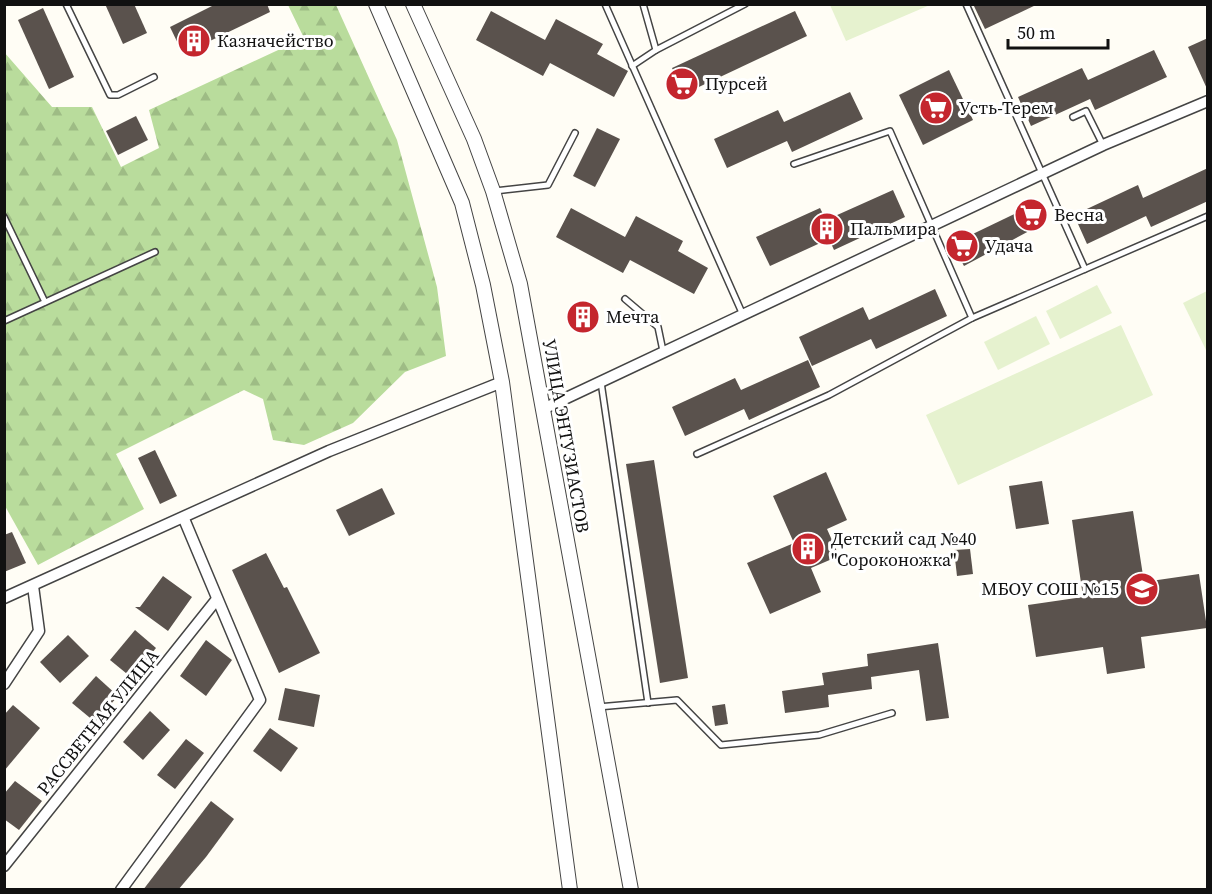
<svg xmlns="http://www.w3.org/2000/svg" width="1212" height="894" viewBox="0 0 1212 894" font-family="'Source Serif 4',serif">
  <defs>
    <pattern id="forest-firs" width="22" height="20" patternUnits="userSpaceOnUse" patternTransform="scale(1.5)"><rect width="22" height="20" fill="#b9dc9c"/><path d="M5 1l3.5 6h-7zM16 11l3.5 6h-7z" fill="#9ebc85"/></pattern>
  </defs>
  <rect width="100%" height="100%" fill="#fffdf5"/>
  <path fill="url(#forest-firs)" d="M288,5H336L397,140L437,287L446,356L405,372L353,423L304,445L273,440L263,399L244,390L116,454L144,509L38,565L5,506L4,52L52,107H92L121,167L159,148L149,110L304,38Z"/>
  <g fill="#e6f2cf">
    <path d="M830,5H930L846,41Z"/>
    <path d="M1097,285L1112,313L1060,339L1046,311Z"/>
    <path d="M1207,291V352L1183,303Z"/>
    <path d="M1036,316L1050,344L998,370L984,342Z"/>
    <path d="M1121,325L1153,395L958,485L926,415Z"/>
  </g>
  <g fill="#5a524d">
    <path d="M105,4H134L147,33L123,44Z"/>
    <path d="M216,4H267L270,12L183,54L170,27Z"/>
    <path d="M973,4H1038L985,29Z"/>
    <path d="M43,8L74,77L49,89L18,20Z"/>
    <path d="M491,11L545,40L556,19L603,44L597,54L628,71L614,97L550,63L543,76L476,40Z"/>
    <path d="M795,11L807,36L684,94L672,68Z"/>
    <path d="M1208,38V91L1188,47Z"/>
    <path d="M1154,50L1167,77L1095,110L1090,99L1031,126L1018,97L1082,68L1088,80Z"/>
    <path d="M949,70L973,120L923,145L899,95Z"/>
    <path d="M850,92L863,119L792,152L787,141L727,168L714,139L778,110L784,122Z"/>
    <path d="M136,116L148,140L118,155L106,131Z"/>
    <path d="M597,128L620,139L595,187L573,176Z"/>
    <path d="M1208,168V201L1151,227L1146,216L1087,244L1074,215L1138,185L1143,198Z"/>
    <path d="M893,190L905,217L834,250L829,239L770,266L756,237L820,208L826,220Z"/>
    <path d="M1037,203L1046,222L964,266L952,244Z"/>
    <path d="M571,208L625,237L636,216L683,241L678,251L708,268L694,294L630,260L623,273L556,237Z"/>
    <path d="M935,289L947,316L876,349L871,339L812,366L799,337L863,307L869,320Z"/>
    <path d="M593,304L597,326L573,330L569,308Z"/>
    <path d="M808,360L820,387L749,420L744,409L685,436L672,407L735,378L741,390Z"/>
    <path d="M155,450L177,496L160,504L138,458Z"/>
    <path d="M654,460L688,678L660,683L626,464Z"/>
    <path d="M826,472L847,520L827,529L839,556L811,568L821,592L770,614L747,563L794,543L773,496Z"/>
    <path d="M1042,481L1049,524L1016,529L1009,486Z"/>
    <path d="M382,488L395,514L349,536L336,510Z"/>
    <path d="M1133,511L1144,582L1199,574L1207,628L1141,637L1145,668L1107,674L1103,647L1036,657L1028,605L1083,597L1072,520Z"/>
    <path d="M12,532L26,563L4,572V535Z"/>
    <path d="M970,549L973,574L957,576L954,550Z"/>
    <path d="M266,553L284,588L287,587L320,653L279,673L232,570Z"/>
    <path d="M163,576L192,597L168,631L135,607H140Z"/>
    <path d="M135,630L156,648L132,678L110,660Z"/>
    <path d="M68,635L89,656L60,683L40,662Z"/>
    <path d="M206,640L232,660L206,696L180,676Z"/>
    <path d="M938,643L949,718L926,721L919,670L871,677L872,689L828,695L829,707L785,713L782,691L824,685L822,673L868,666L867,654Z"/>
    <path d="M96,676L118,696L95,722L72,703Z"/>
    <path d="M285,688L320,695L314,727L278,720Z"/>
    <path d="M725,704L728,724L715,726L712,706Z"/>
    <path d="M13,705L40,728L4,771V715Z"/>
    <path d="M150,711L170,730L143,760L123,742Z"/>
    <path d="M270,728L298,748L281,772L253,751Z"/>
    <path d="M186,739L204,753L175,789L157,775Z"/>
    <path d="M15,781L42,801L19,830L4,819V794Z"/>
    <path d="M211,801L234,819L206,857L178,890H143Z"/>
  </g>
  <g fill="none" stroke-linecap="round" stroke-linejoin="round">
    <defs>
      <g id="service">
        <path d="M66,4L110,95H118L154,77"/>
        <path d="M605,4L743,315"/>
        <path d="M966,4L1085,269"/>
        <path d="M656,50L745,4"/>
        <path d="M632,66L656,50L643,4"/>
        <path d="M1073,117L1086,111L1103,145"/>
        <path d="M495,191L548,185L575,133"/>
        <path d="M4,217L45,302"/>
        <path d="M625,299L658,327L663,351"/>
        <path d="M972,318L1208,216"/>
        <path d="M4,321L155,252"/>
        <path d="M601,382L648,703"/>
        <path d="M697,454L829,395L972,318L890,131L794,164"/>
        <path d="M598,707L677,700L721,745L819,735L892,713"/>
      </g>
      <g id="minor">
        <path d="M543,409L1103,145L1208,101"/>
        <path d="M4,598L329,451L502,382"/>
        <path d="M4,684L39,631L33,586"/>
        <path d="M4,866L217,599"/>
        <path d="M121,890L260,700L184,519"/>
      </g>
      <g id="tertiary">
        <path d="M376,4L462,203L483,285L502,382L570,890"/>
        <path d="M413,4L474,139L493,191L520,284L631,890"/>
      </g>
    </defs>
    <use href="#service" stroke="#444" stroke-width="8"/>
    <use href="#minor" stroke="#444" stroke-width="13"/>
    <use href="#tertiary" stroke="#444" stroke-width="16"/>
    <use href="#service" stroke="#fff" stroke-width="5"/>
    <use href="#minor" stroke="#fff" stroke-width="10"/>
    <use href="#tertiary" stroke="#fff" stroke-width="14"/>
  </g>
  <defs>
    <symbol id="building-disc" viewBox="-11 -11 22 22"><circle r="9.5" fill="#c4262e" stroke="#fff"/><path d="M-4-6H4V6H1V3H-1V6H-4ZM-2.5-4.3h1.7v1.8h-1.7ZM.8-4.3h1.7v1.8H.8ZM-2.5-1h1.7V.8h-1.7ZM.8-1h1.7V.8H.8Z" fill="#fff"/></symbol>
    <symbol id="supermarket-disc" viewBox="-11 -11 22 22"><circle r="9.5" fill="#c4262e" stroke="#fff"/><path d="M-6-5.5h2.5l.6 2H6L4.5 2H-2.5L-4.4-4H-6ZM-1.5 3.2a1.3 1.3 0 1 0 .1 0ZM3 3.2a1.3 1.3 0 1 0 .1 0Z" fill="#fff"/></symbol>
    <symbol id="school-disc" viewBox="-11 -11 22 22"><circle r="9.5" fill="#c4262e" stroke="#fff"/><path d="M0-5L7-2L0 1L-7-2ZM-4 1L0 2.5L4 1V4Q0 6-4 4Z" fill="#fff"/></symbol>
  </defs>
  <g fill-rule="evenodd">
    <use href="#building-disc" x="175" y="22" width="38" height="38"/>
    <use href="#supermarket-disc" x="663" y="65" width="38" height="38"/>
    <use href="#supermarket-disc" x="917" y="89" width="38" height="38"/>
    <use href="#supermarket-disc" x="1012" y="196" width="38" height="38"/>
    <use href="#building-disc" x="808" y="210" width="38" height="38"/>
    <use href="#supermarket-disc" x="943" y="227" width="38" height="38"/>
    <use href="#building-disc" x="564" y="298" width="38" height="38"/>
    <use href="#building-disc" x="789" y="530" width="38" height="38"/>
    <use href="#school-disc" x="1123" y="570" width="38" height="38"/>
  </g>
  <g text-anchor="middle" stroke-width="6" stroke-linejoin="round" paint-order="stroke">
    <g font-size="18" fill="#111" stroke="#fff" text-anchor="start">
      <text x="217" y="47">Казначейство</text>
      <text x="705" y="90">Пурсей</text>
      <text x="959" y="114">Усть-Терем</text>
      <text x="1054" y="221">Весна</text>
      <text x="850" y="235">Пальмира</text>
      <text x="985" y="252">Удача</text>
      <text x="606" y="323">Мечта</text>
      <text x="831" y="545">Детский сад №40<tspan x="831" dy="21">"Сороконожка"</tspan></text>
      <text x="1119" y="595" text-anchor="end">МБОУ СОШ №15</text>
    </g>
    <g font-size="18" fill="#111" stroke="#fff">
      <text transform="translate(566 436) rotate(80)" y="6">УЛИЦА ЭНТУЗИАСТОВ</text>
      <text transform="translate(98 722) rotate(-51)" y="6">РАССВЕТНАЯ УЛИЦА</text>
    </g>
  </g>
  <rect width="1212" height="894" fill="none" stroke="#111111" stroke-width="12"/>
  <path d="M1008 39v9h100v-9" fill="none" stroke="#111111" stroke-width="3"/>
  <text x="1017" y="39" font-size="18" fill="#111111" stroke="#ffffff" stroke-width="4.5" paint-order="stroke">50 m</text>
</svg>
